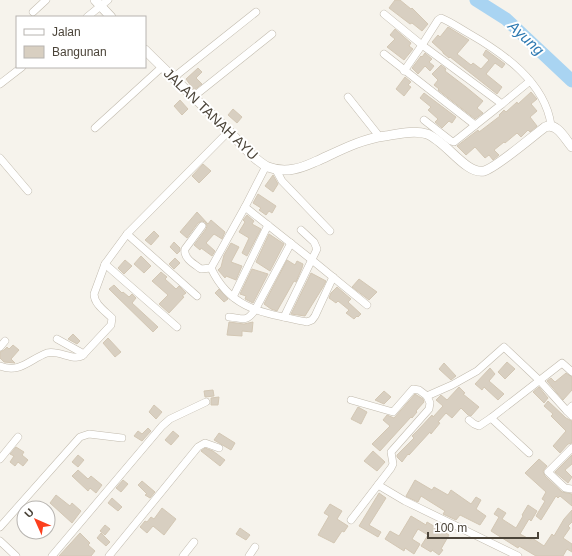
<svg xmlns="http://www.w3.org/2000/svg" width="572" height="556" viewBox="0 0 572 556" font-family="Arial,sans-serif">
  <rect width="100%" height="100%" fill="#f6f3ec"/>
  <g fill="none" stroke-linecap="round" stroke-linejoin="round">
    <path stroke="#a9d4f2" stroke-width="13" d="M476,0L506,19L572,81"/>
  </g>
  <g fill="#d8cfc1" stroke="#d3c7b4">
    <path d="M395,0H400L411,9L412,8L428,24L422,31L412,23L410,24L389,8Z"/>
    <path d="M448,27L469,40L457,54L471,65L473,63L481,69L489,60L483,55L486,50L505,64L502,68L495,63L486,74L502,87L497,94L450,57L449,58L443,53V52L432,42L438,35L440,37Z"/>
    <path d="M395,29L411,43L409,46L413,49L404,60L387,47L395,39L390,35Z"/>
    <path d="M425,53L432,59L429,62L434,66L430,71L425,66L418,74L412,68L421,56L422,57Z"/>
    <path d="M441,65L446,69L445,71L466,87L483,101L477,108L483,113L475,119L438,90L439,89L434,85L438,80L432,74Z"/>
    <path d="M198,68L202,72L196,78L202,84L194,90L186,79Z"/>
    <path d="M405,77L411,82L408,85L411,87L404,96L396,89Z"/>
    <path d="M531,92L537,99L531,104L537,111L530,117L537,126L530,132L528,130L521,137L517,133L505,143L504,142L494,150L499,155L493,160L489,155L485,158L475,147L466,155L457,146L478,130L479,132L500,116L499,115L504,110L506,112L517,102L518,104Z"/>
    <path d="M424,93L456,117L452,123L449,121L442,128L435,122L438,119L428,110L431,107L420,98Z"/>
    <path d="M180,100L188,109L182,115L174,106Z"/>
    <path d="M233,109L242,117L237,123L228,115Z"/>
    <path d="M203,164L211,171L199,183L192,176Z"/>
    <path d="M273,175L278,184L273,192L265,186Z"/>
    <path d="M258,194L276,206L272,213L269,211L266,215L259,210L261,208L253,203Z"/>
    <path d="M197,212L208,224L211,220L225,232L222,239L214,234L206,243L215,251L212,256L201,248L200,250L194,245L206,229L207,226L205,222L202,221L198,223L187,238L180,232Z"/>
    <path d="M247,215L254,221L252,224L261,229L247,256L242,253L249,238L239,232L245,222L243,220Z"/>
    <path d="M154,231L159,236L151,245L145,240Z"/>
    <path d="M269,234L284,244L270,271L256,262Z"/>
    <path d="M174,242L180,248V251L177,254L170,247Z"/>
    <path d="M231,243L239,247L231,262L242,266L236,280L226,276L225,278L218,270L221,267L224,255Z"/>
    <path d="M141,256L151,266L144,273L134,264Z"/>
    <path d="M175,258L180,263L174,269L169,264Z"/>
    <path d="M125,260L132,266L124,274L118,268Z"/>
    <path d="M287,260L295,265L297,261L303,264L302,268L296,282L294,281L277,311L271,309L264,304Z"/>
    <path d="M252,269L268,274L253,303L245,299L246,296L240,294Z"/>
    <path d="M161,272L167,277L165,279L176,289L179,286L186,293L182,296L184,297L169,313L159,304L168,295L152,281Z"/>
    <path d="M311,273L326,281L323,287L305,316L291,314Z"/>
    <path d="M359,279L377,292L369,300L352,287Z"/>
    <path d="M114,285L122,293L123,292L129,297L132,294L136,298L132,303L158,327L153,332L109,289Z"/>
    <path d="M337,287L351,299L348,302L361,314L358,317L357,316L354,319L346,313L349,310L338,301L336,303L329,298L331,293Z"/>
    <path d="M219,289L228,299L224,302L215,293Z"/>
    <path d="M229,322L244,324L253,322L252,332L242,331V336L227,335Z"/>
    <path d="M73,334L80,341L77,344L68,339Z"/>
    <path d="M108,338L121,352L115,357L103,343Z"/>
    <path d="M13,345L19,350L11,359L15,363L4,362L0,358V352L4,350L7,347L9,349Z"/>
    <path d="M507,362L515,369L505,379L498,372Z"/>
    <path d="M444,363L456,376L451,380L439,369Z"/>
    <path d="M490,368L495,374L489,381L504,394L498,400L484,387L482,390L475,384Z"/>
    <path d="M566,373L572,377V390L563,400L547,381L551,378L555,382Z"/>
    <path d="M459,387L465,393L463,394L479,407L471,416L468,415L461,408L452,418L446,413L438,422L440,423L431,434L430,432L409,455L408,454L402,462L397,457V455L414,438L412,436L418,430L432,415L433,417L443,406L436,400L441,395L447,400Z"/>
    <path d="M539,387L548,398L544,403L533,392Z"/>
    <path d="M213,390L214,396L205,397L204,391Z"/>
    <path d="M384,391L391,397L384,404L375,400Z"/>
    <path d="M415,394L423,399L424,402L416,411L417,412L412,418L411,417L380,451L372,444L390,426L383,420L387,415L394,418Z"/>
    <path d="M219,397L218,405H211V398Z"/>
    <path d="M548,401L566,418L572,421V443L568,444L560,453L553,446L566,431L551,416L553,414L544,406Z"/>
    <path d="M154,405L162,412L156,419L149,412Z"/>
    <path d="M358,407L367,412L361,424L351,419Z"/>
    <path d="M148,428L151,431L142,441L134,436L138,431L142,434Z"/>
    <path d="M173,431L179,436L171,445L165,440Z"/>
    <path d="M219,433L235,443L231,450L214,440Z"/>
    <path d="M16,447L24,452L22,455L28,460L23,466L18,462L15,466L10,462L14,456L10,454Z"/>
    <path d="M205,448L213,451L225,460L220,466L201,451Z"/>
    <path d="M373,451L385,462L377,471L364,461Z"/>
    <path d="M78,455L84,460L78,467L72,462Z"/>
    <path d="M572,455V464L565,470L572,477L568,483L555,472Z"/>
    <path d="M539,459L547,466L543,471L545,476L562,492L572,494V506L560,496L558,498L556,496L541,520L536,516L545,501L542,499L546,492L525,473Z"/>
    <path d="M78,470L88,479L91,476L102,485L96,493L90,488L88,491L72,476Z"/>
    <path d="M123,480L128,484L121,492L116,488Z"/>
    <path d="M415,480L432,490L434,487L448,495L451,490L471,504L476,497L481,500L476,509L486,516L480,525L460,515L456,520L443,514L445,511L421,496L418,502L407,497L406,496Z"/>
    <path d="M142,481L155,492L150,498L145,495L147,494L138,485Z"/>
    <path d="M379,493L386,498L369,525L381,532L378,537L359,526Z"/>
    <path d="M56,495L70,506L72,503L81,511L72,523L50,503Z"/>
    <path d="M112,498L122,507L118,511L108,503Z"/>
    <path d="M330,504L342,511L337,519L348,526L344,532L342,531L334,543L318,535L329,516L324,513Z"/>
    <path d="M528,505L537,511L531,521L529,519L520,534L531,540L532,538L544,546L552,534L554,536L564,519L572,510V522L568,526L570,528L563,538L572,544V552L567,549L563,556H536L519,546L518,548L491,531L499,517L494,514L498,508L506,513L502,519L516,528L523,516L522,515Z"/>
    <path d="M162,508L176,519L164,535L153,526L147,533L140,527L145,521L147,522L151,517L154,519Z"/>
    <path d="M411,516L426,525L427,522L449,535L441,549L443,550L439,555L432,550L431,552L421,546L428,535L418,529L412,539L420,544L414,554L405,548L404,551L385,539L390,531L399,536Z"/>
    <path d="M105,525L110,529L105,535L100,531Z"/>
    <path d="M240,528L250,535L246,540L236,534Z"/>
    <path d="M80,533L90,543L88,545L95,551L91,556H59Z"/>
    <path d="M101,533L110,542L106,546L97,538Z"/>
  </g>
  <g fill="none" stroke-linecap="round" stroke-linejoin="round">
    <defs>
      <g id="minor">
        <path d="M33,12L46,0"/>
        <path d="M384,14L422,45L438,20L441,18C451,22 459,28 468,33C503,53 545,82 551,125"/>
        <path d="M87,17L108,0"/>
        <path d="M384,54L475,125"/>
        <path d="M404,71L422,45L502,104L454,142L451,141L424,120"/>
        <path d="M173,78L256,12"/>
        <path d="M0,84L22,67"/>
        <path d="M193,97L272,34"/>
        <path d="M348,97L379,136"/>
        <path d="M502,104L530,81"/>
        <path d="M95,128L162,67"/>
        <path d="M0,158L28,191"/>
        <path d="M266,166L245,207L211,268C231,311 266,313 307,322L312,320L315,316L333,277"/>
        <path d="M276,170L282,181L330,231"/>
        <path d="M245,207L312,260L367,305"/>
        <path d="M202,226L185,249C183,258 194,264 201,269L211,268"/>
        <path d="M127,234L197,296"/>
        <path d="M105,264L177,327"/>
        <path d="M233,297L268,225"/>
        <path d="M229,317C243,318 246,323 255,310L291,243"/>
        <path d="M284,317L317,249L314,242L301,230"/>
        <path d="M57,339L84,354"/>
        <path d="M0,347L5,341"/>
        <path d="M0,366C20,374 30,359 47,353C59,350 73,361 82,356L111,325L112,318C105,311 94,304 94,294L105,264L127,234L229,131"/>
        <path d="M351,400L393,412L413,389L419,390L427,396L452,385L477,371L504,347L540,381L567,411"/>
        <path d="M572,406L567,411L572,416"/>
        <path d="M491,418L529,453"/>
        <path d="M469,420L474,424L479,426L491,418L562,363L572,372"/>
        <path d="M572,448L548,472L565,488L572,489"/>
        <path d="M0,459L18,437"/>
        <path d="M378,485L405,501L518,556"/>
        <path d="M351,520L391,468L393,464L391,452L429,409L430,403L427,396"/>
        <path d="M0,527L80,437L89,434L122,438"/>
        <path d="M0,541L16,556"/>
        <path d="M52,556L162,426L170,419L206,402"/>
        <path d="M109,556L198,447L205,443L219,448"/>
        <path d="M183,556L194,542"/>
        <path d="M249,556L255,547"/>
      </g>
      <g id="tertiary">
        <path d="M95,0L111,17"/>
        <path d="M145,50C172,77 200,103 228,130C239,141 253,160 268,167C276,170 285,171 294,169C302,168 310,164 317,161C339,151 361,139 385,136C398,134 414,130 427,134C446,141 466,175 484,171C496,168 533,136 545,127C557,122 565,139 572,147"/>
      </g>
    </defs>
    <use href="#minor" stroke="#c2bbae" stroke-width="8"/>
    <use href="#tertiary" stroke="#c2bbae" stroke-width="10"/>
    <use href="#minor" stroke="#fff" stroke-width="7"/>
    <use href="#tertiary" stroke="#fff" stroke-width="9"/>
  </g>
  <g text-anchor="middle" stroke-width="4" stroke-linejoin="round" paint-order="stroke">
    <g font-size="14" fill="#4b4439" stroke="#fff">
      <text transform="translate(211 114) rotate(44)" y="5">JALAN TANAH AYU</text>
    </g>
    <g font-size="15" font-style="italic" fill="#2e7ab2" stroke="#fff">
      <text transform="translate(526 38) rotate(43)" y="5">Ayung</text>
    </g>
  </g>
  <rect x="16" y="16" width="130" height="52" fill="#ffffff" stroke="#b7b4b0"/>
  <rect x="24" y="29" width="20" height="6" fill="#ffffff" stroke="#b7b4b0"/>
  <text x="52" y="36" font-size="12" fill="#4b4439">Jalan</text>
  <rect x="24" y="46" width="20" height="12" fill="#d8cfc1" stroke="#b7b4b0"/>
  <text x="52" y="56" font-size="12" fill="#4b4439">Bangunan</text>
  <g transform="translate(36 520) rotate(315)"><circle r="19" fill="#ffffff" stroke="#b7b4b0"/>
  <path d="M0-3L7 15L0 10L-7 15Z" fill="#fc3f1d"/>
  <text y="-6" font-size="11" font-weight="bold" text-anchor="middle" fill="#4b4439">U</text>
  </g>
  <path d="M428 532v6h110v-6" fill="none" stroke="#4b4439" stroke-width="2"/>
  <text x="434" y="532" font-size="12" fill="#4b4439" stroke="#ffffff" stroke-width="3" paint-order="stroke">100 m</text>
</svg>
